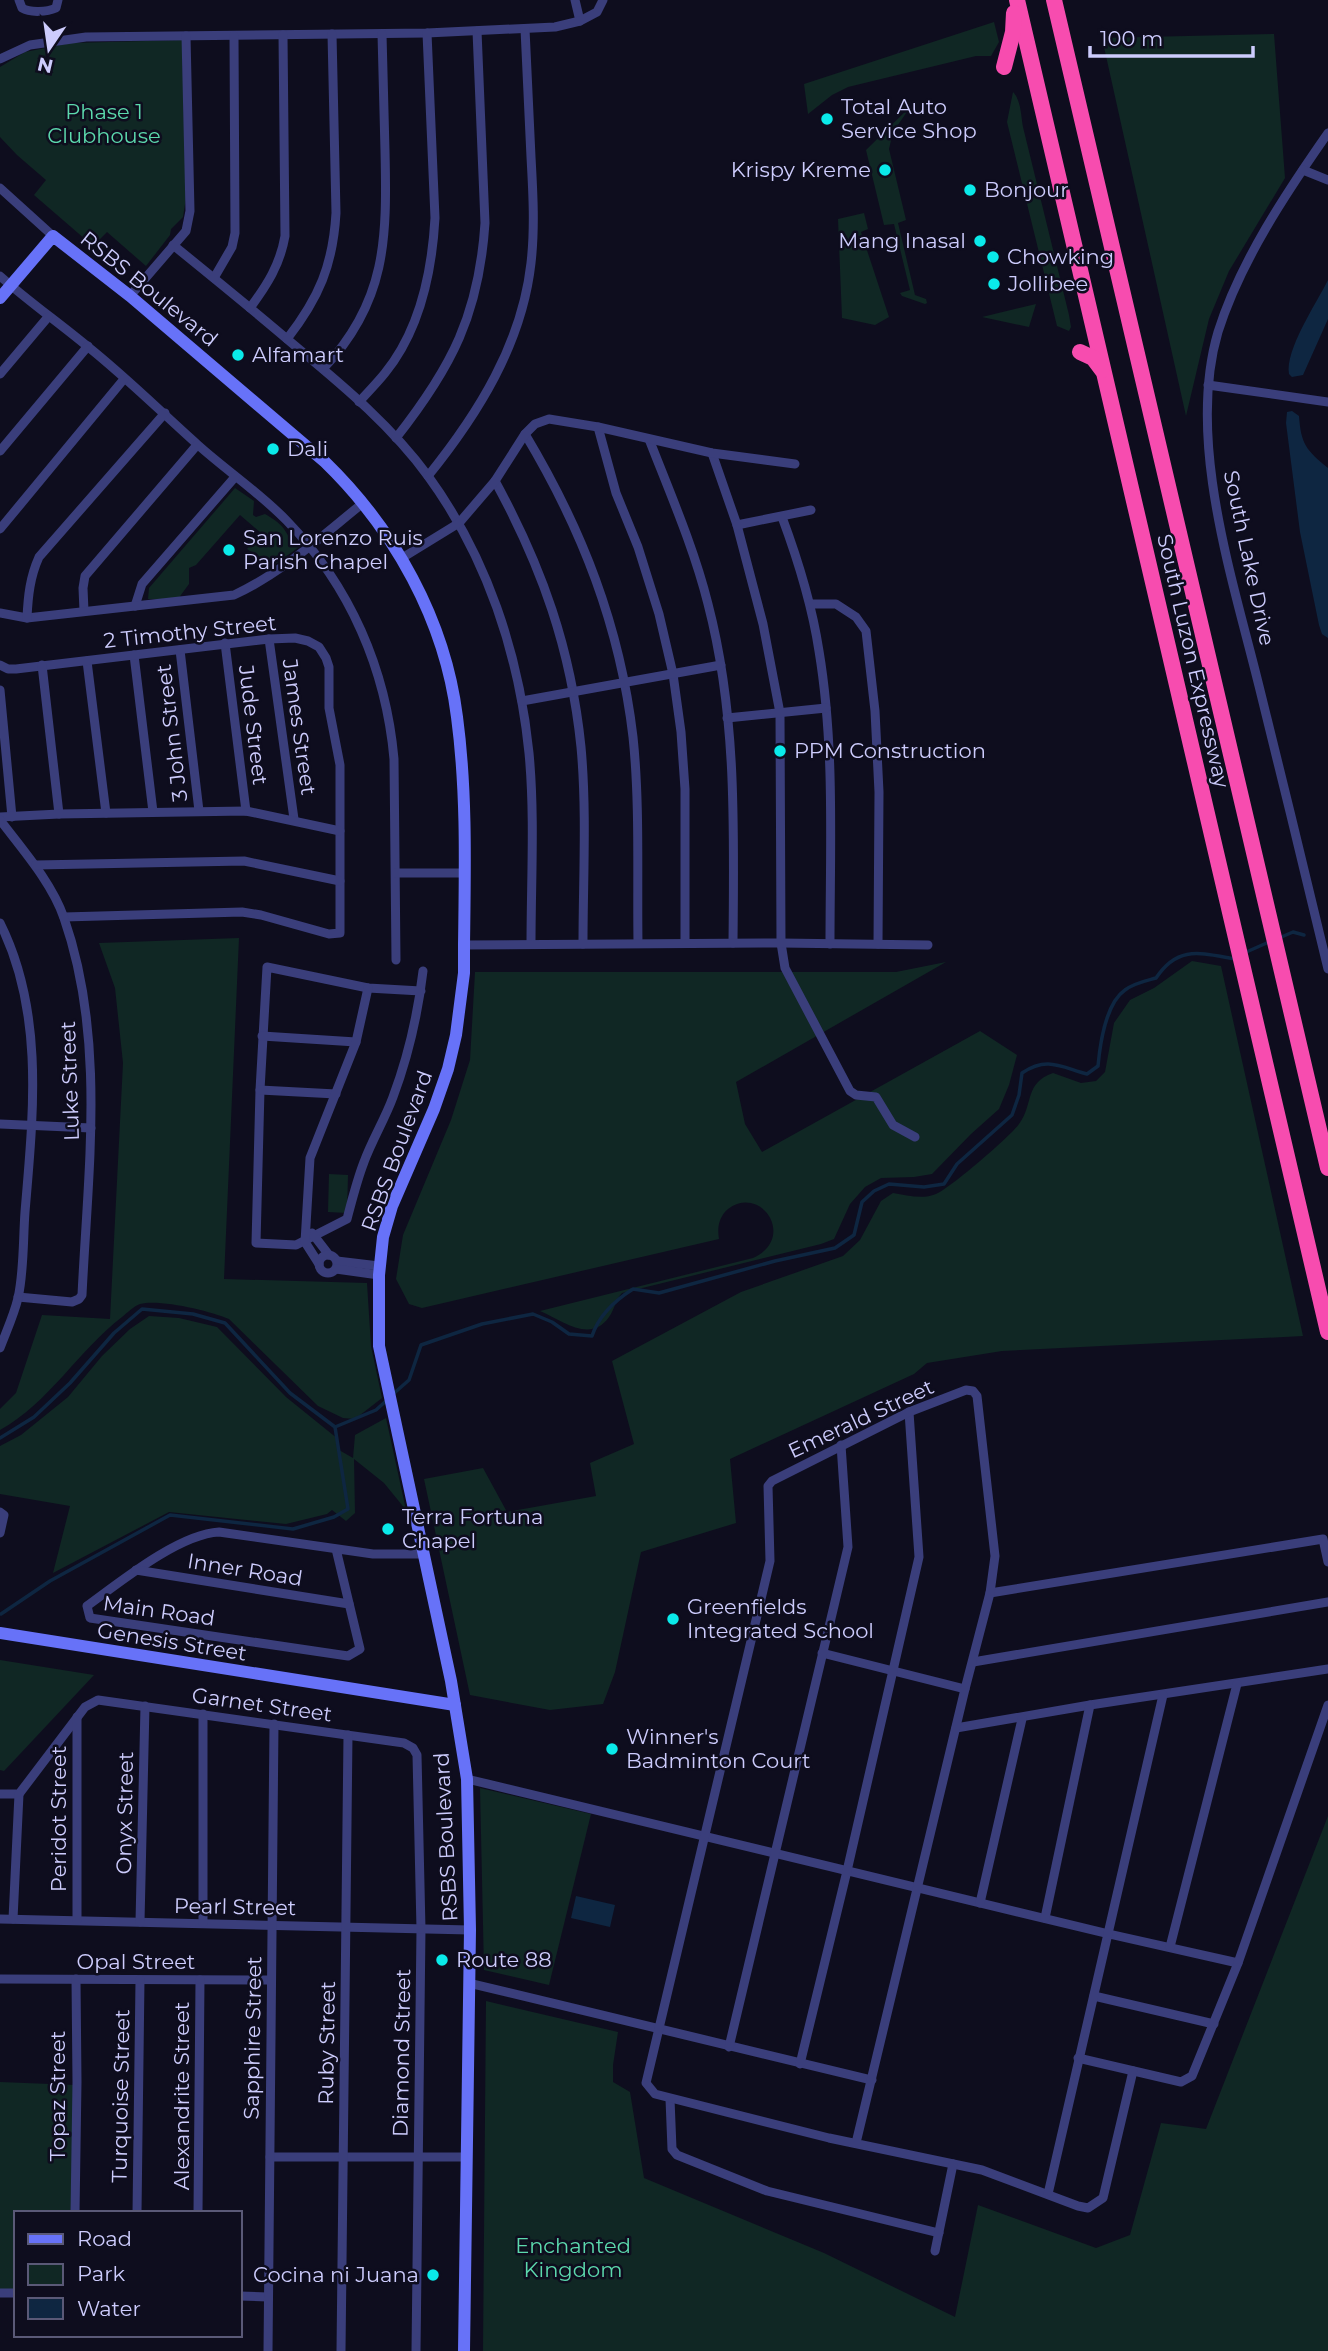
<svg xmlns="http://www.w3.org/2000/svg" width="1328" height="2351" viewBox="0 0 1328 2351" font-family="Montserrat,sans-serif">
  <rect width="100%" height="100%" fill="#0e0d1e"/>
  <g fill="#102724">
    <path d="M994,22L999,42L991,56H976L848,87L832,95L808,114L804,84Z"/>
    <path d="M1274,34L1285,178L1229,271L1209,319L1186,416L1102,38Z"/>
    <path d="M182,40L186,198L183,217L171,229L170,235L146,266L107,232L93,246L34,195L46,180L17,155L0,137V67L25,52L71,43Z"/>
    <path d="M1013,92C1021,100 1021,116 1023,127L1069,315L1071,327L1069,331L1057,326L1007,122Z"/>
    <path d="M911,106L893,132L889,149L906,220L898,223L915,295L926,299L927,303L925,304L902,296L900,293L910,290L894,224L884,225L866,150Z"/>
    <path d="M864,213L868,229L861,232L889,317L875,325L842,318L838,219Z"/>
    <path d="M1036,304L1029,327L982,317Z"/>
    <path d="M235,488L254,501L253,515L256,517L265,514C272,518 280,523 284,529C289,537 291,541 299,547L274,565L271,562L265,561L247,549L261,533L240,515L196,565L189,568V584L178,599H148L149,588Z"/>
    <path d="M239,938L224,1279L367,1283L371,1346L382,1398L355,1419L343,1418L318,1406L229,1319C209,1311 161,1299 140,1304C134,1306 127,1313 122,1317C78,1351 49,1403 0,1430V1409L16,1393L42,1315L110,1319L123,1063L115,988L99,943Z"/>
    <path d="M1192,961L1221,966L1303,1336L1002,1351L927,1363L914,1374L730,1459L736,1523L641,1552L615,1672L603,1704L550,1710L470,1695L424,1479L483,1468L507,1512L596,1496L590,1463L634,1444L612,1361L741,1292L843,1256L860,1240L881,1201L893,1193C907,1195 922,1200 936,1194C948,1190 1011,1136 1019,1124C1034,1104 1024,1083 1053,1073L1081,1083L1096,1081L1105,1072L1114,1023L1130,1000L1154,988Z"/>
    <path d="M946,962L736,1082L745,1124L762,1152L980,1031L1017,1055L1009,1085L999,1109L971,1134L932,1174L914,1177L881,1178L865,1187L850,1204L834,1239L821,1244L622,1293C615,1300 615,1309 609,1317C590,1344 562,1320 540,1311L753,1258C797,1238 761,1184 728,1209C719,1217 717,1227 719,1239L422,1308L409,1304L396,1279L403,1235L451,1120L470,1060L475,972H896Z"/>
    <path d="M329,1174L348,1175L347,1213L328,1212Z"/>
    <path d="M149,1316L179,1318L217,1327L286,1397L338,1439L339,1450L353,1458L355,1435L386,1418L406,1510L384,1483L354,1459L355,1513L346,1521L332,1510L327,1514L286,1524L169,1512L53,1573L70,1506L0,1494V1446L21,1435L68,1397L102,1356L130,1329Z"/>
    <path d="M0,1660L94,1675L4,1771L0,1770Z"/>
    <path d="M480,1788L591,1814L549,1985L484,1970Z"/>
    <path d="M1328,1816V2351H483L486,2001L618,2032L613,2065V2082L630,2092L644,2178L824,2253L955,2317L978,2205L1096,2248L1130,2235L1161,2123L1206,2129Z"/>
    <path d="M0,2082L75,2085L73,2213H16V2289L0,2290Z"/>
  </g>
  <g fill="#0e2641">
    <path d="M1328,280V319L1303,375L1292,377L1289,374C1285,350 1316,304 1328,280Z"/>
    <path d="M1292,411L1299,416C1301,444 1306,450 1328,468V638L1322,634L1319,625L1300,532L1286,423L1287,412Z"/>
    <path d="M576,1896L615,1905L610,1927L571,1918Z"/>
  </g>
  <g fill="none" stroke-linecap="round" stroke-linejoin="round">
    <g stroke="#0e2641" stroke-width="3.5">
      <path d="M1279,938L1293,932L1304,935"/>
      <path d="M1244,953L1269,942"/>
      <path d="M392,1395L409,1380L421,1345L482,1324L533,1314L552,1322L569,1334L592,1336C599,1315 614,1301 633,1289L659,1293L775,1261L835,1248L854,1235L862,1202L874,1191L889,1184L924,1187L944,1184L957,1164L1012,1115L1019,1095L1022,1073C1047,1056 1061,1067 1087,1074L1098,1066C1100,1044 1106,1003 1125,990C1134,983 1145,981 1156,978C1178,945 1200,953 1235,959"/>
      <path d="M0,1438L34,1417L70,1383L114,1333L142,1309L193,1314L225,1323L290,1393L335,1427L376,1410L386,1401"/>
      <path d="M1,1614L50,1581L170,1515L293,1529L334,1517L348,1509L335,1427"/>
    </g>
    <g stroke="#3a3e7b" stroke-width="9">
      <path d="M19,0L22,8C30,13 47,12 56,8L58,0"/>
      <path d="M575,0L580,21"/>
      <path d="M0,59L30,45L86,37L427,33L555,27L580,21L597,12L603,0"/>
      <path d="M1328,133C1286,193 1240,262 1218,332C1186,440 1233,580 1259,686C1282,780 1306,875 1328,969"/>
      <path d="M1303,170L1328,180"/>
      <path d="M0,188L53,236"/>
      <path d="M173,245C215,279 258,314 300,350C346,388 393,428 428,476C487,557 519,654 529,753C535,816 531,881 531,944"/>
      <path d="M0,276C28,301 58,322 87,346C126,377 161,412 198,445C227,471 260,493 287,521C350,586 386,669 394,759L396,960"/>
      <path d="M214,278L232,247L235,233L234,36"/>
      <path d="M130,296L186,231L190,211L186,36"/>
      <path d="M250,308C267,285 280,265 285,236L283,35"/>
      <path d="M287,339C319,298 333,265 336,213L332,34"/>
      <path d="M323,369C387,302 387,238 385,151C384,112 383,73 382,34"/>
      <path d="M0,374L48,317"/>
      <path d="M1208,385L1328,402"/>
      <path d="M359,402C368,392 377,383 385,373C420,330 432,271 435,218L427,33"/>
      <path d="M598,427L616,493L638,547L659,614L673,674L681,732L685,789V943"/>
      <path d="M525,434C582,529 620,626 633,737C640,803 637,876 638,943"/>
      <path d="M396,438C452,367 479,314 485,223L477,31"/>
      <path d="M649,439C670,493 694,548 708,604C737,715 734,830 733,943"/>
      <path d="M0,451L88,346"/>
      <path d="M712,453L737,525L763,624L780,713L781,943L785,968L850,1091L856,1095L876,1097L893,1125L915,1137"/>
      <path d="M428,476C478,414 522,344 531,263C535,228 533,193 531,157C529,114 527,72 525,29"/>
      <path d="M495,481C542,567 571,649 581,747C587,812 583,879 583,944"/>
      <path d="M782,517C798,560 812,605 819,651C835,747 830,847 830,944"/>
      <path d="M737,525L811,510"/>
      <path d="M0,529L124,379"/>
      <path d="M402,558L459,523L495,481L525,434L535,424L549,419L598,427L712,453L795,464"/>
      <path d="M810,604H836L856,617L866,631L875,711L879,792L878,944"/>
      <path d="M135,606L142,584L235,477"/>
      <path d="M84,611L83,588L85,576L197,445"/>
      <path d="M0,613L27,618L234,595C282,573 323,535 363,503"/>
      <path d="M27,618C28,596 30,577 39,557L165,413"/>
      <path d="M269,639L294,819"/>
      <path d="M225,643L246,811"/>
      <path d="M180,650L199,811"/>
      <path d="M134,655L153,812"/>
      <path d="M87,661L106,813"/>
      <path d="M0,665L8,669H16L269,639L295,638L308,641L319,647L326,658L329,667V708L340,765V933L329,934L261,915L242,912L64,917"/>
      <path d="M42,665L59,814"/>
      <path d="M0,690L12,817"/>
      <path d="M522,701L721,665"/>
      <path d="M727,718L826,708"/>
      <path d="M0,817L59,814L246,811L340,831"/>
      <path d="M0,820C23,850 52,883 64,918C106,1038 88,1170 82,1295L79,1299L72,1302L18,1297"/>
      <path d="M36,865L244,861L340,881"/>
      <path d="M396,873H465"/>
      <path d="M0,923C45,1013 33,1116 25,1212C23,1239 24,1272 18,1298C14,1315 6,1332 0,1348"/>
      <path d="M464,945L781,943L928,945"/>
      <path d="M421,991L368,988L267,967L260,1090L256,1243L296,1245L347,1219C352,1200 357,1180 364,1162C372,1140 385,1119 393,1097C408,1057 418,1013 423,971"/>
      <path d="M262,1036L356,1042"/>
      <path d="M260,1090L336,1094"/>
      <path d="M0,1124L91,1128"/>
      <path d="M312,1233L329,1255"/>
      <circle cx="328" cy="1264" r="9"/>
      <path d="M337,1261L379,1266"/>
      <path d="M319,1264L305,1242L310,1158L356,1042L368,988"/>
      <path d="M336,1269L379,1275"/>
      <path d="M0,1512L4,1515L0,1533"/>
      <path d="M336,1549L360,1649L348,1656L90,1618L87,1606C120,1582 179,1534 219,1532L373,1554H422"/>
      <path d="M136,1570L349,1604"/>
      <path d="M990,1593L1323,1539L1328,1562"/>
      <path d="M822,1653L965,1689"/>
      <path d="M973,1662L1328,1602"/>
      <path d="M956,1728L1090,1705L1328,1669"/>
      <path d="M467,1779L1109,1934L1238,1963"/>
      <path d="M0,1794H19L85,1707L98,1700L404,1743L413,1748L417,1755L421,1929L416,2351"/>
      <path d="M980,1903L1022,1719"/>
      <path d="M1045,1918L1090,1705"/>
      <path d="M0,1919L470,1930"/>
      <path d="M13,1919L19,1794"/>
      <path d="M77,1920V1717"/>
      <path d="M140,1922L145,1706"/>
      <path d="M203,1923V1714"/>
      <path d="M1170,1947L1237,1684"/>
      <path d="M0,1979L271,1980"/>
      <path d="M469,1983L872,2080"/>
      <path d="M1094,1996L1214,2024"/>
      <path d="M729,2047L848,1547L841,1445"/>
      <path d="M1078,2058L1181,2082L1192,2076L1238,1963L1328,1705"/>
      <path d="M800,2064L847,1871L919,1557L909,1412"/>
      <path d="M670,2099L672,2149L677,2155L767,2191L939,2233"/>
      <path d="M856,2143L965,1689L990,1593L995,1556L977,1396L973,1391L966,1390L909,1412L772,1481L768,1486L770,1561L646,2083L655,2094L829,2138L982,2170L1078,2206L1088,2208L1103,2198L1133,2071"/>
      <path d="M270,2157H467"/>
      <path d="M1048,2194L1163,1695"/>
      <path d="M75,2213L77,2082L76,1979"/>
      <path d="M137,2213L140,1980"/>
      <path d="M198,2213L200,1980"/>
      <path d="M935,2251L953,2164"/>
      <path d="M0,2293H16"/>
      <path d="M240,2296L268,2297"/>
      <path d="M268,2351L274,1724"/>
      <path d="M341,2351L348,1735"/>
    </g>
    <g stroke="#6772f8" stroke-width="12">
      <path d="M0,298L53,236L130,296L325,462C394,529 445,620 457,717C467,792 465,869 464,945V973L456,1035L448,1069L434,1109L392,1206L383,1237L379,1275V1346L451,1681L467,1779L470,1930L464,2351"/>
      <path d="M0,1633L455,1705"/>
    </g>
    <g stroke="#f74caf" stroke-width="16">
      <path d="M1017,0L1328,1332"/>
      <path d="M1054,0L1328,1168"/>
      <path d="M1004,67L1013,32L1014,13"/>
      <path d="M1080,352L1093,358L1102,370"/>
    </g>
  </g>
  <g fill="#0aeaea" stroke="#0e0d1e" stroke-width="2.5">
    <circle cx="827" cy="119" r="7"/>
    <circle cx="885" cy="170" r="7"/>
    <circle cx="970" cy="190" r="7"/>
    <circle cx="980" cy="241" r="7"/>
    <circle cx="993" cy="257" r="7"/>
    <circle cx="994" cy="284" r="7"/>
    <circle cx="238" cy="355" r="7"/>
    <circle cx="273" cy="449" r="7"/>
    <circle cx="229" cy="550" r="7"/>
    <circle cx="780" cy="751" r="7"/>
    <circle cx="388" cy="1529" r="7"/>
    <circle cx="673" cy="1619" r="7"/>
    <circle cx="612" cy="1749" r="7"/>
    <circle cx="442" cy="1960" r="7"/>
    <circle cx="433" cy="2275" r="7"/>
  </g>
  <g text-anchor="middle" stroke-width="5" stroke-linejoin="round" paint-order="stroke">
    <g font-size="21" fill="#cdccfd" stroke="#0e0d1e" text-anchor="start">
      <text x="841" y="114">Total Auto<tspan x="841" dy="24">Service Shop</tspan></text>
      <text x="871" y="177" text-anchor="end">Krispy Kreme</text>
      <text x="984" y="197">Bonjour</text>
      <text x="966" y="248" text-anchor="end">Mang Inasal</text>
      <text x="1007" y="264">Chowking</text>
      <text x="1008" y="291">Jollibee</text>
      <text x="252" y="362">Alfamart</text>
      <text x="287" y="456">Dali</text>
      <text x="243" y="545">San Lorenzo Ruis<tspan x="243" dy="24">Parish Chapel</tspan></text>
      <text x="794" y="758">PPM Construction</text>
      <text x="402" y="1524">Terra Fortuna<tspan x="402" dy="24">Chapel</tspan></text>
      <text x="687" y="1614">Greenfields<tspan x="687" dy="24">Integrated School</tspan></text>
      <text x="626" y="1744">Winner's<tspan x="626" dy="24">Badminton Court</tspan></text>
      <text x="456" y="1967">Route 88</text>
      <text x="419" y="2282" text-anchor="end">Cocina ni Juana</text>
    </g>
    <g font-size="21" fill="#5cd9ad" stroke="#0e0d1e">
      <text x="104" y="119">Phase 1<tspan x="104" dy="24">Clubhouse</tspan></text>
      <text x="573" y="2253">Enchanted<tspan x="573" dy="24">Kingdom</tspan></text>
    </g>
    <g font-size="21" fill="#cdccfd" stroke="#0e0d1e">
      <text transform="translate(149 289) rotate(39)" y="7">RSBS Boulevard</text>
      <text transform="translate(1249 558) rotate(78)" y="7">South Lake Drive</text>
      <text transform="translate(190 632) rotate(-6)" y="7">2 Timothy Street</text>
      <text transform="translate(1193 661) rotate(77)" y="7">South Luzon Expressway</text>
      <text transform="translate(253 725) rotate(83)" y="7">Jude Street</text>
      <text transform="translate(299 727) rotate(82)" y="7">James Street</text>
      <text transform="translate(172 733) rotate(-97)" y="7">3 John Street</text>
      <text transform="translate(70 1081) rotate(-92)" y="7">Luke Street</text>
      <text transform="translate(397 1151) rotate(-70)" y="7">RSBS Boulevard</text>
      <text transform="translate(861 1419) rotate(-25)" y="7">Emerald Street</text>
      <text transform="translate(245 1570) rotate(9)" y="7">Inner Road</text>
      <text transform="translate(159 1611) rotate(8)" y="7">Main Road</text>
      <text transform="translate(172 1642) rotate(9)" y="7">Genesis Street</text>
      <text transform="translate(262 1705) rotate(8)" y="7">Garnet Street</text>
      <text transform="translate(125 1813) rotate(-89)" y="7">Onyx Street</text>
      <text transform="translate(59 1819) rotate(-90)" y="7">Peridot Street</text>
      <text transform="translate(446 1837) rotate(-93)" y="7">RSBS Boulevard</text>
      <text transform="translate(235 1907) rotate(1)" y="7">Pearl Street</text>
      <text x="136" y="1969">Opal Street</text>
      <text transform="translate(253 2038) rotate(-89)" y="7">Sapphire Street</text>
      <text transform="translate(327 2043) rotate(-89)" y="7">Ruby Street</text>
      <text transform="translate(402 2053) rotate(-89)" y="7">Diamond Street</text>
      <text transform="translate(58 2096) rotate(-90)" y="7">Topaz Street</text>
      <text transform="translate(121 2096) rotate(-89)" y="7">Turquoise Street</text>
      <text transform="translate(182 2096) rotate(-90)" y="7">Alexandrite Street</text>
    </g>
  </g>
  <rect x="14" y="2211" width="228" height="126" fill="#0e0d1e" stroke="#5a5977" stroke-width="2"/>
  <rect x="28" y="2234" width="35" height="10" fill="#6772f8" stroke="#5a5977" stroke-width="2"/>
  <text x="77" y="2246" font-size="21" fill="#cdccfd">Road</text>
  <rect x="28" y="2264" width="35" height="21" fill="#102724" stroke="#5a5977" stroke-width="2"/>
  <text x="77" y="2281" font-size="21" fill="#cdccfd">Park</text>
  <rect x="28" y="2298" width="35" height="21" fill="#0e2641" stroke="#5a5977" stroke-width="2"/>
  <text x="77" y="2316" font-size="21" fill="#cdccfd">Water</text>
  <g transform="translate(49 49) rotate(193)" stroke="#0e0d1e" stroke-width="5" paint-order="stroke">
  <path d="M0-5L12 26L0 18L-12 26Z" fill="#cdccfd"/>
  <text y="-10" font-size="19" font-weight="bold" text-anchor="middle" fill="#cdccfd">N</text>
  </g>
  <path d="M1090 46v10h163v-10" fill="none" stroke="#cdccfd" stroke-width="3.5"/>
  <text x="1100" y="46" font-size="21" fill="#cdccfd" stroke="#0e0d1e" stroke-width="5" paint-order="stroke">100 m</text>
</svg>
